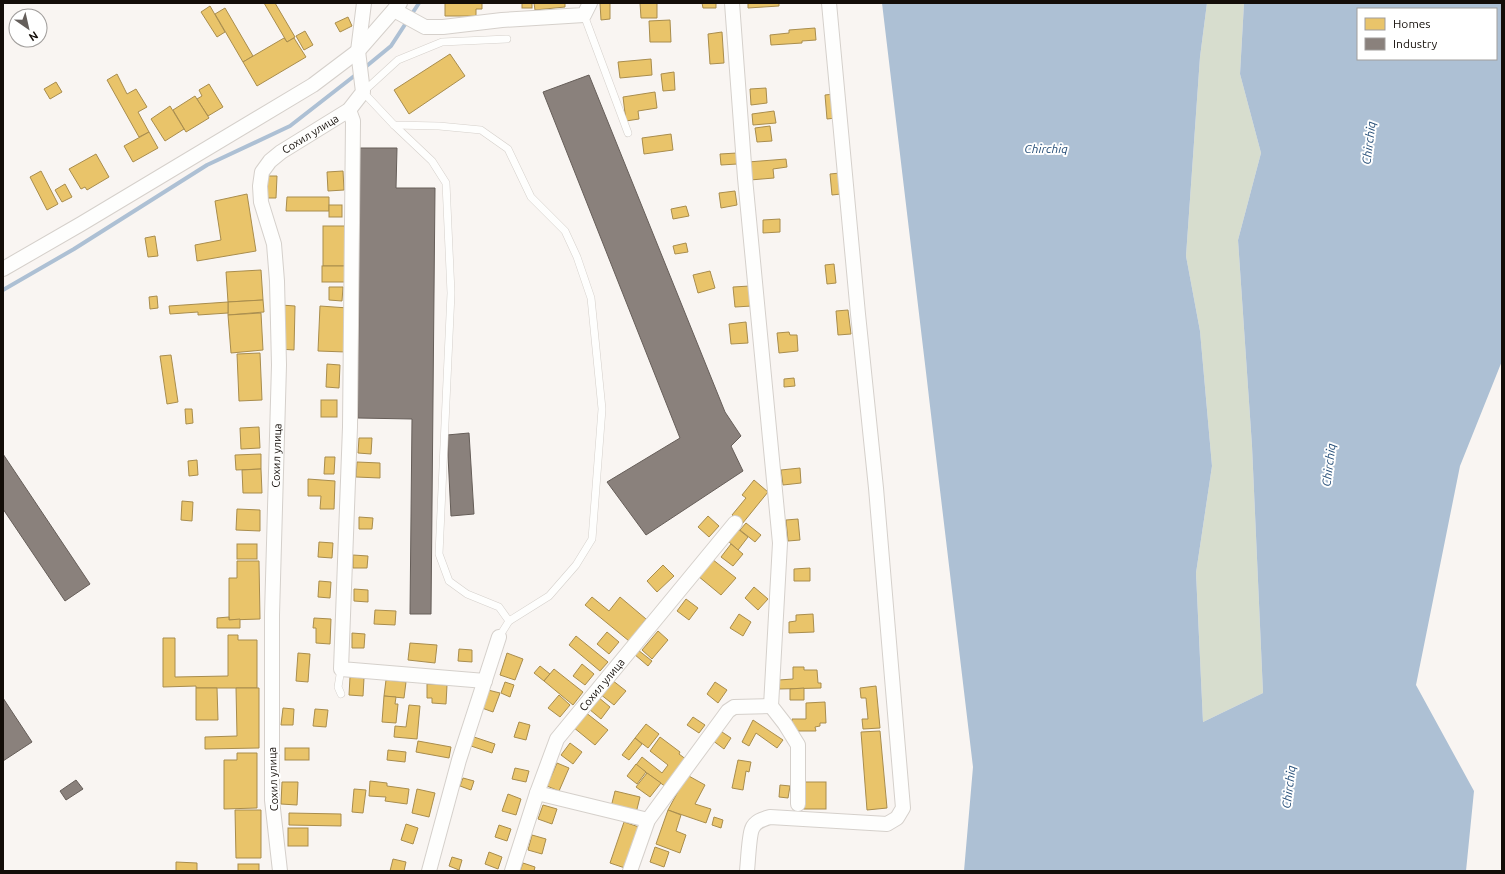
<svg xmlns="http://www.w3.org/2000/svg" width="1505" height="874" viewBox="0 0 1505 874" font-family="Ubuntu,sans-serif">
  <rect width="100%" height="100%" fill="#f9f5f2"/>
  <path fill="#d7ddce" d="M1207,3H1244L1240,74L1261,153L1238,240L1252,446L1263,693L1203,722L1196,573L1212,466L1200,331L1186,256L1200,57Z"/>
  <path fill="#adc0d4" fill-rule="evenodd" d="M882,3H1207L1200,57L1186,256L1200,331L1212,466L1196,573L1203,722L1263,693L1252,446L1238,240L1261,153L1240,74L1244,3H1502V361L1460,466L1416,685L1474,791L1466,871H964L973,767ZM1358,9H1496V59H1358Z"/>
  <g fill="#e9c46a" stroke="#a98d4d">
    <path d="M264,3H275L295,37L287,42Z"/>
    <path d="M445,3H482V9H476V16H445Z"/>
    <rect x="522" y="3" width="10" height="5"/>
    <path d="M534,3H565V7L535,10Z"/>
    <path d="M600,3H610V19L601,20Z"/>
    <path d="M640,3H657V18H641Z"/>
    <path d="M702,3H716V8H703Z"/>
    <path d="M748,3H779V6L748,8Z"/>
    <path d="M210,6L225,32L217,37L201,12Z"/>
    <path d="M225,8L253,56L243,62L215,14Z"/>
    <path d="M348,17L352,26L340,32L335,23Z"/>
    <path d="M670,20L671,42H650L649,21Z"/>
    <path d="M815,28L816,40L802,41V43L771,45L770,35L789,33V30Z"/>
    <path d="M305,31L313,45L304,50L296,36Z"/>
    <path d="M722,32L724,63L710,64L708,34Z"/>
    <path d="M284,38L287,42L294,38L306,57L257,86L243,62Z"/>
    <path d="M450,54L465,76L409,114L394,90Z"/>
    <path d="M651,59L652,75L620,78L618,62Z"/>
    <path d="M674,72L675,90L663,91L661,74Z"/>
    <path d="M117,74L127,94L136,89L147,107L138,112L149,132L139,137L107,80Z"/>
    <path d="M56,82L62,92L50,99L44,89Z"/>
    <path d="M209,84L223,107L208,116L197,99L202,96L199,90Z"/>
    <path d="M766,88L767,103L751,105L750,89Z"/>
    <path d="M655,92L657,108L638,111L639,119L626,121L623,97Z"/>
    <path d="M834,94L836,118L827,119L825,95Z"/>
    <path d="M195,96L209,118L186,132L173,110Z"/>
    <path d="M170,106L184,129L165,141L151,119Z"/>
    <path d="M774,111L776,123L753,125L752,114Z"/>
    <path d="M770,126L772,141L757,142L755,128Z"/>
    <path d="M149,132L158,148L133,162L124,146Z"/>
    <path d="M671,134L673,150L644,154L642,138Z"/>
    <path d="M737,153V164L721,165L720,154Z"/>
    <path d="M96,154L109,177L87,190L85,187L81,189L69,169Z"/>
    <path d="M786,159L787,167L773,169L774,178L750,180L748,162Z"/>
    <path d="M41,171L58,204L47,210L30,177Z"/>
    <path d="M343,171L344,190L328,191L327,172Z"/>
    <path d="M840,173L841,194L832,195L830,174Z"/>
    <path d="M266,176H277L276,198H265Z"/>
    <path d="M65,184L72,197L62,202L55,190Z"/>
    <path d="M735,191L737,205L721,208L719,193Z"/>
    <path d="M247,194L256,251L197,261L195,245L221,240L215,201Z"/>
    <path d="M287,197H329V211H286Z"/>
    <rect x="329" y="205" width="13" height="12"/>
    <path d="M686,206L689,216L673,219L671,209Z"/>
    <path d="M780,219V232L763,233V220Z"/>
    <rect x="323" y="226" width="25" height="40"/>
    <path d="M155,236L158,256L148,257L145,238Z"/>
    <path d="M686,243L688,252L675,254L673,246Z"/>
    <path d="M834,264L836,283L827,284L825,265Z"/>
    <rect x="322" y="266" width="26" height="16"/>
    <path d="M261,270L263,300L228,302L226,272Z"/>
    <path d="M710,271L715,288L698,293L693,275Z"/>
    <path d="M750,286L752,306L735,307L733,287Z"/>
    <path d="M329,287H343L342,301L329,300Z"/>
    <path d="M157,296L158,308L150,309L149,297Z"/>
    <path d="M263,300L264,312L228,315V302Z"/>
    <path d="M228,302V313L198,315V312L170,314L169,306Z"/>
    <path d="M281,305L295,306L294,350L279,349Z"/>
    <path d="M320,306L348,308L346,352L318,351Z"/>
    <path d="M848,310L851,334L838,335L836,311Z"/>
    <path d="M261,313L263,350L231,353L228,315Z"/>
    <path d="M746,322L748,343L731,344L729,324Z"/>
    <path d="M789,332L790,335H797L798,351L779,353L777,333Z"/>
    <path d="M260,353L262,400L239,401L237,354Z"/>
    <path d="M171,355L178,402L167,404L160,356Z"/>
    <path d="M327,364L340,365L339,388L326,387Z"/>
    <path d="M794,378L795,386L784,387V379Z"/>
    <rect x="321" y="400" width="16" height="17"/>
    <path d="M185,409H192L193,423L186,424Z"/>
    <path d="M259,427L260,448L241,449L240,428Z"/>
    <path d="M359,438H372L371,454L358,453Z"/>
    <path d="M261,454V469L236,470L235,455Z"/>
    <path d="M325,457H335L334,474H324Z"/>
    <path d="M197,460L198,475L189,476L188,461Z"/>
    <path d="M357,462L380,463V478L356,477Z"/>
    <path d="M800,468L801,483L783,485L781,470Z"/>
    <path d="M261,469L262,493H243L242,470Z"/>
    <path d="M308,479L335,481L334,509H320L321,496H308Z"/>
    <path d="M754,480L768,492L742,524L732,515L746,498L742,495Z"/>
    <path d="M182,501L193,502L192,521L181,520Z"/>
    <path d="M237,509L260,510V531L236,530Z"/>
    <path d="M708,516L719,526L709,537L698,527Z"/>
    <path d="M359,517L373,518L372,529H359Z"/>
    <path d="M798,519L800,540L788,541L786,520Z"/>
    <path d="M746,523L761,535L755,542L740,530Z"/>
    <path d="M738,529L748,537L738,550L728,541Z"/>
    <path d="M319,542L333,543L332,558L318,557Z"/>
    <rect x="237" y="544" width="20" height="15"/>
    <path d="M731,544L743,554L733,566L721,557Z"/>
    <path d="M353,555L368,556L367,568H353Z"/>
    <path d="M712,559L736,578L721,595L698,576Z"/>
    <path d="M237,561H259L260,619L229,620V578H237Z"/>
    <path d="M663,565L674,576L657,592L647,581Z"/>
    <path d="M810,568V581H794V569Z"/>
    <path d="M319,581L331,582L330,598L318,597Z"/>
    <path d="M754,587L768,599L758,610L745,598Z"/>
    <path d="M354,589L368,590V602L354,601Z"/>
    <path d="M592,597L609,611L620,597L646,619L629,641L585,605Z"/>
    <path d="M686,599L698,608L689,620L677,611Z"/>
    <path d="M375,610L396,611L395,625L374,624Z"/>
    <path d="M739,614L751,622L743,636L730,628Z"/>
    <path d="M813,614L814,632L789,633V622L796,621V615Z"/>
    <path d="M229,617V620L240,619V628H217V618Z"/>
    <path d="M314,618L331,619L330,644L316,643V628H313Z"/>
    <path d="M658,631L668,640L652,659L642,650Z"/>
    <path d="M607,632L619,642L609,654L597,644Z"/>
    <path d="M352,633L365,634L364,648H352Z"/>
    <path d="M228,635H238V640H257V688H196V686L163,687V638H175V677L228,676Z"/>
    <path d="M576,636L608,662L600,671L569,645Z"/>
    <path d="M410,643L437,645L435,663L408,660Z"/>
    <path d="M459,649L472,650V662L458,661Z"/>
    <path d="M638,650L652,661L648,666L634,654Z"/>
    <path d="M298,653L310,654L308,682L296,681Z"/>
    <path d="M507,653L523,659L515,680L500,675Z"/>
    <path d="M582,664L594,674L585,685L573,676Z"/>
    <path d="M540,666L550,674L544,681L534,673Z"/>
    <path d="M793,667H804V670H817L818,683H821V688L779,689V680L793,679Z"/>
    <path d="M554,669L583,692L573,705L544,681Z"/>
    <path d="M350,677L364,678L363,696L349,695Z"/>
    <path d="M386,680L406,682L404,698L384,696Z"/>
    <path d="M612,680L626,691L614,705L600,694Z"/>
    <path d="M505,682L514,685L510,697L501,693Z"/>
    <path d="M715,682L727,690L718,703L707,694Z"/>
    <path d="M427,684L447,685L446,704L432,703V698H427Z"/>
    <path d="M876,686L880,728L863,729L862,719H868L866,698H861L860,688Z"/>
    <path d="M196,688H217L218,720H196Z"/>
    <path d="M236,688H259V748L205,749V737L237,736Z"/>
    <path d="M804,688V700H790V689Z"/>
    <path d="M488,690L500,693L493,712L482,708Z"/>
    <path d="M559,695L570,705L560,717L548,708Z"/>
    <path d="M384,696L396,697L395,704H398L396,723L382,722Z"/>
    <path d="M598,697L610,707L601,719L589,709Z"/>
    <path d="M825,702L826,723H820V726L815,727L816,731H792V719H806V703Z"/>
    <path d="M409,705L420,706L417,739L394,737L395,726L406,727Z"/>
    <path d="M283,708L294,709L293,725H281Z"/>
    <path d="M315,709L328,710L326,727L313,726Z"/>
    <path d="M585,712L608,730L595,745L573,727Z"/>
    <path d="M693,717L705,725L699,733L687,725Z"/>
    <path d="M753,720L783,740L777,748L756,733L749,746L742,742Z"/>
    <path d="M519,722L530,725L526,740L514,737Z"/>
    <path d="M646,724L659,734L648,748L635,738Z"/>
    <path d="M719,730L731,738L724,749L712,740Z"/>
    <path d="M880,731L887,808L867,810L861,732Z"/>
    <path d="M474,737L495,744L492,753L471,746Z"/>
    <path d="M660,737L680,752L679,754L687,760L666,787L636,765L642,757L662,773L668,765L650,751Z"/>
    <path d="M635,738L642,744L629,760L622,755Z"/>
    <path d="M418,741L451,747L449,758L416,752Z"/>
    <path d="M570,743L582,752L573,764L561,755Z"/>
    <rect x="285" y="748" width="24" height="12"/>
    <path d="M388,750L406,752L405,762L387,760Z"/>
    <path d="M237,753H257V808L224,809V760H237Z"/>
    <path d="M738,760L751,762L749,772L746,771L743,790L732,788Z"/>
    <path d="M557,763L569,768L559,791L547,786Z"/>
    <path d="M636,764L646,772L637,784L627,776Z"/>
    <path d="M515,768L529,771L526,782L512,779Z"/>
    <path d="M647,773L661,783L650,797L636,787Z"/>
    <path d="M687,775L705,785L695,804L711,809L706,823L668,810Z"/>
    <path d="M463,778L474,781L471,790L460,786Z"/>
    <path d="M370,781L387,783V786L409,789L407,804L385,801L386,797L369,796Z"/>
    <path d="M282,782H298L297,805L281,804Z"/>
    <rect x="804" y="782" width="22" height="27"/>
    <path d="M780,785L790,786L788,798L779,797Z"/>
    <path d="M354,789L366,790L363,813L352,812Z"/>
    <path d="M417,789L435,793L429,817L412,813Z"/>
    <path d="M615,791L640,797L636,813L611,807Z"/>
    <path d="M508,794L521,799L516,815L502,811Z"/>
    <path d="M543,805L557,809L552,824L538,819Z"/>
    <path d="M235,810H261V858H236Z"/>
    <path d="M668,810L681,815L676,831L686,835L680,853L656,844Z"/>
    <path d="M289,813L341,814V826L289,825Z"/>
    <path d="M714,817L723,820L721,828L712,825Z"/>
    <path d="M624,822L642,828L628,869L610,863Z"/>
    <path d="M406,824L418,828L413,844L401,840Z"/>
    <path d="M499,825L511,829L507,841L495,837Z"/>
    <rect x="288" y="828" width="20" height="18"/>
    <path d="M532,835L546,839L542,854L528,850Z"/>
    <path d="M655,847L669,852L664,867L650,862Z"/>
    <path d="M489,852L502,857L498,869L485,864Z"/>
    <path d="M452,857L462,860L459,870L449,866Z"/>
    <path d="M393,859L406,862L404,871H390Z"/>
    <path d="M176,862L197,863V871H176Z"/>
    <path d="M523,863L535,867L534,871H520Z"/>
    <rect x="238" y="864" width="21" height="7"/>
  </g>
  <g fill="#8a817c" stroke="#665e59">
    <path d="M589,75L725,412L741,436L731,446L743,471L646,535L607,482L680,438L543,92Z"/>
    <path d="M360,148H397L396,188H435L431,614H410L412,419L358,418Z"/>
    <path d="M469,433L474,514L451,516L447,435Z"/>
    <path d="M3,454L90,584L65,601L3,509Z"/>
    <path d="M3,698L32,742L3,761Z"/>
    <path d="M76,780L83,789L66,800L60,791Z"/>
  </g>
  <g fill="none" stroke-linecap="round" stroke-linejoin="round">
    <g stroke="#adc0d4" stroke-width="4">
      <path d="M363,69L391,46L419,3"/>
      <path d="M3,290L74,249L207,165L290,126L358,73"/>
    </g>
    <defs>
      <g id="lane">
        <path d="M584,15L628,133"/>
        <path d="M394,125L432,161L446,183L451,293L439,554L449,581L467,594L499,607L509,621"/>
        <path d="M499,637L509,621L549,596L576,565L592,539L602,409L591,298L577,257L565,231L531,197L508,149L481,130L439,126L394,125L363,92L398,60L442,42L507,39"/>
        <path d="M341,694L338,687L341,669"/>
      </g>
      <g id="street">
        <path d="M732,3L745,178L780,543L771,706L785,724L798,745V804"/>
        <path d="M394,10L425,27H443L502,20L584,15L590,3"/>
        <path d="M349,110L353,121L350,427L341,669L485,681"/>
        <path d="M3,269L81,224L313,85L358,51L400,3"/>
        <path d="M537,793L648,820"/>
        <path id="s1" d="M280,871L272,800V615L279,365L277,281L274,244L261,202L260,186L262,172L270,161L281,152L349,110L363,92L358,51L364,3"/>
        <path d="M429,871L459,760L499,637"/>
        <path id="s2" d="M512,871L537,793L557,739L735,523"/>
        <path d="M630,871L648,820L728,711L734,707L771,706"/>
        <path d="M747,871C748,862 749,836 752,829C755,821 763,819 770,817L887,824L897,818L903,808L876,488L858,314L829,3"/>
      </g>
    </defs>
    <use href="#lane" stroke="#d5d0cb" stroke-width="8"/>
    <use href="#street" stroke="#d5d0cb" stroke-width="16"/>
    <use href="#lane" stroke="#fefefd" stroke-width="7"/>
    <use href="#street" stroke="#fefefd" stroke-width="14"/>
  </g>
  <g text-anchor="middle" stroke-width="4" stroke-linejoin="round" paint-order="stroke">
    <g font-size="11" fill="#130d08" stroke="#fff">
      <text dy="4" stroke="none"><textPath href="#s1" startOffset="764">Сохил улица</textPath></text>
      <text dy="4" stroke="none"><textPath href="#s1" startOffset="416">Сохил улица</textPath></text>
      <text dy="4" stroke="none"><textPath href="#s2" startOffset="210">Сохил улица</textPath></text>
      <text transform="translate(273 779) rotate(-92)" y="4">Сохил улица</text>
    </g>
    <g font-size="12" font-style="italic" fill="#234c76" stroke="#fff">
      <text transform="translate(1369 143) rotate(-83)" y="4">Chirchiq</text>
      <text x="1046" y="153">Chirchiq</text>
      <text transform="translate(1329 465) rotate(-83)" y="4">Chirchiq</text>
      <text transform="translate(1289 787) rotate(-83)" y="4">Chirchiq</text>
    </g>
  </g>
  <rect width="1505" height="874" fill="none" stroke="#130d08" stroke-width="8"/>
  <rect x="1357" y="8" width="140" height="52" fill="#ffffff" stroke="#a19e9c"/>
  <rect x="1365" y="18" width="20" height="12" fill="#e9c46a" stroke="#a19e9c"/>
  <text x="1393" y="28" font-size="12" fill="#130d08">Homes</text>
  <rect x="1365" y="38" width="20" height="12" fill="#8a817c" stroke="#a19e9c"/>
  <text x="1393" y="48" font-size="12" fill="#130d08">Industry</text>
  <g transform="translate(28 28) rotate(146)"><circle r="19" fill="#ffffff" stroke="#a19e9c"/>
  <path d="M0-3L7 15L0 10L-7 15Z" fill="#645e5a"/>
  <text y="-6" font-size="11" font-weight="bold" text-anchor="middle" fill="#130d08">N</text>
  </g>
</svg>
